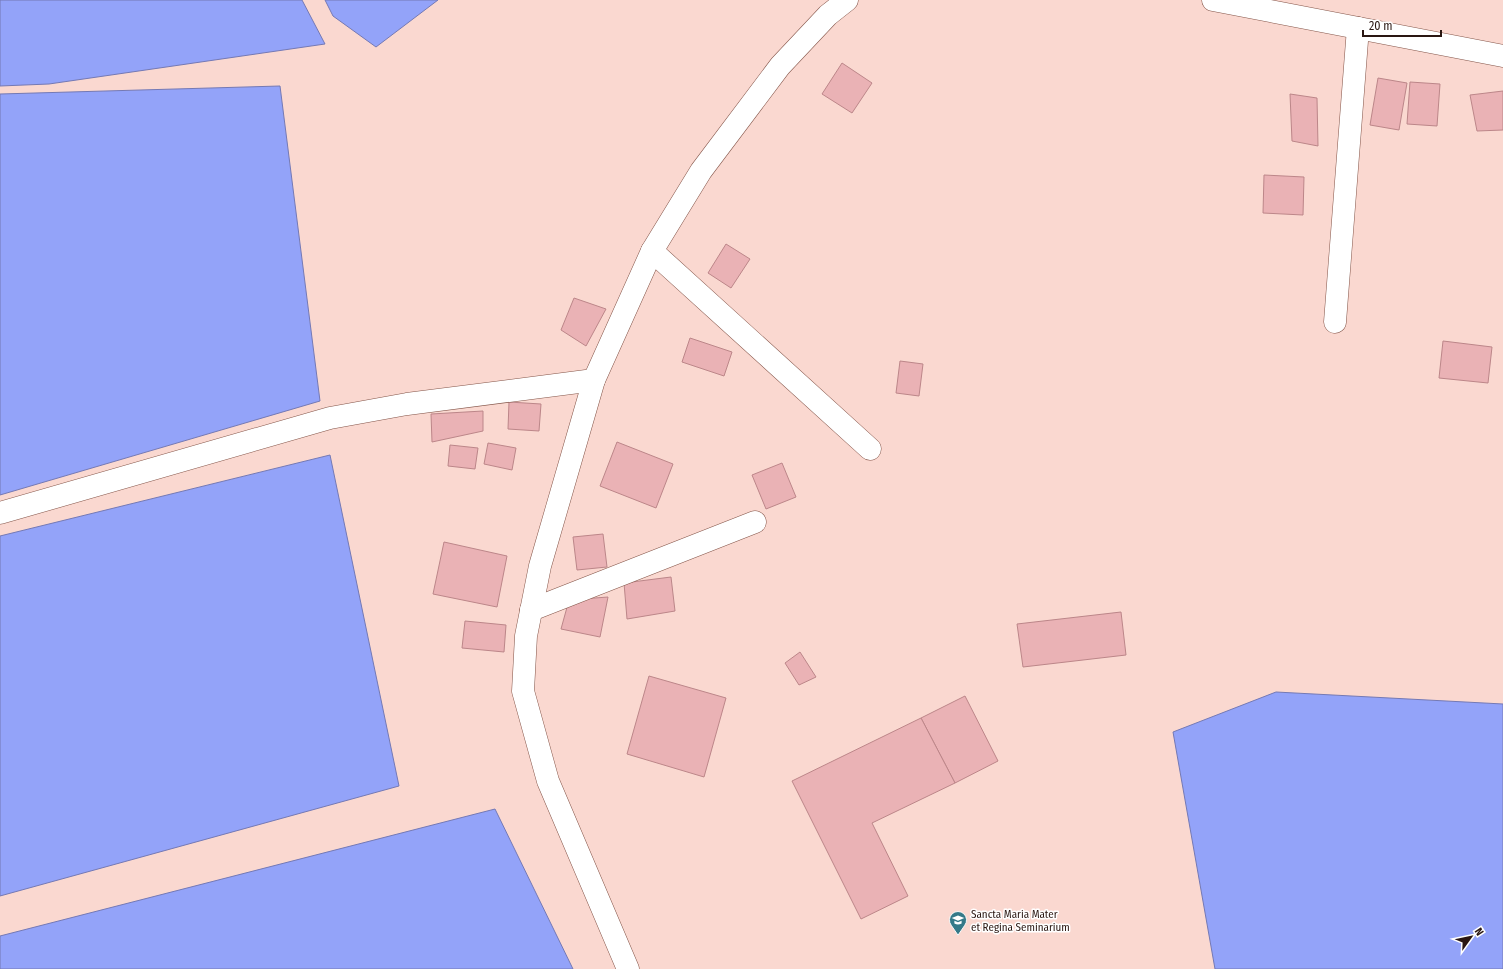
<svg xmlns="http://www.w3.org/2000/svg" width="1503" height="969" viewBox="0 0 1503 969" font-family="'Fira Sans Condensed',sans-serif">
  <rect width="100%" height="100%" fill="#fad8d0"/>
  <g fill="#93a3f9" stroke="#7479b4">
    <path d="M0,0H302L325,44L49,84L0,86Z"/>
    <path d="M325,0H438L376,47L333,16Z"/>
    <path d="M280,86L320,401L0,495V94Z"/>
    <path d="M330,455L399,786L0,896V536Z"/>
    <path d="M1276,692L1503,704V969H1215L1173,732Z"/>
    <path d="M495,809L573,969H0V936Z"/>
  </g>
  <g fill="#eab2b5" stroke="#bc8689">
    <path d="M842,63L872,83L852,113L822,94Z"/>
    <path d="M1378,78L1407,83L1399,130L1370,125Z"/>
    <path d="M1410,82L1440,84L1437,126L1407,124Z"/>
    <path d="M1503,91V130L1477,131L1470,95Z"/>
    <path d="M1290,94L1317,98L1318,146L1292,141Z"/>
    <path d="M1264,175L1304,177L1303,215L1263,213Z"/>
    <path d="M726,244L750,259L731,288L708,273Z"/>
    <path d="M574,298L606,309L586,346L561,330Z"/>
    <path d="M690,338L732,352L724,376L682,362Z"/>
    <path d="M1443,341L1492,347L1488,383L1439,378Z"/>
    <path d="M900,361L923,364L919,396L896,393Z"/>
    <path d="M509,402L541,404L539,431L508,429Z"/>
    <path d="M483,411V431L432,442L431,414Z"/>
    <path d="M617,442L673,464L656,508L600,486Z"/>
    <path d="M488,443L516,448L512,470L484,464Z"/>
    <path d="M450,445L478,448L475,469L448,466Z"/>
    <path d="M782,463L796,497L766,509L752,475Z"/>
    <path d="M603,534L607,567L577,570L573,537Z"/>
    <path d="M444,542L507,556L497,607L433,594Z"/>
    <path d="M671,577L675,611L627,619L624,583Z"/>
    <path d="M608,597L600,637L561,629L569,600Z"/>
    <path d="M1121,612L1126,655L1023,667L1017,624Z"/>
    <path d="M465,621L506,625L504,652L462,648Z"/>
    <path d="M800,652L816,677L799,685L785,663Z"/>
    <path d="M649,676L726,698L704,777L627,754Z"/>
    <path d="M965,696L998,761L955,783L921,718Z"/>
    <path d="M921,718L955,783L872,823L908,896L861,919L792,781Z"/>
  </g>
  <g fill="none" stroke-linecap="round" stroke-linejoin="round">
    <defs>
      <g id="minor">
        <path d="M652,251L870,449"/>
        <path d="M1335,322L1358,28"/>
        <path d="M0,513L330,418L407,404L594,380"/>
        <path d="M531,610L755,522"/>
      </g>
      <g id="tertiary">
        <path d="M1213,0L1503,56"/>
        <path d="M628,969L548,781L523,691L526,636L540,566L594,380L652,251L701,171L780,66L828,15L847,0"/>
      </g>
    </defs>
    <use href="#minor" stroke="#845549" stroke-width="23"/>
    <use href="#tertiary" stroke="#845549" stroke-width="23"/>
    <use href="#minor" stroke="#fff" stroke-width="22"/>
    <use href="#tertiary" stroke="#fff" stroke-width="22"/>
  </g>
  <defs>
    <symbol id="university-pin" viewBox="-11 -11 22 30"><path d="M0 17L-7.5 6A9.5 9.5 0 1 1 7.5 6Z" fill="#357988" stroke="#fff"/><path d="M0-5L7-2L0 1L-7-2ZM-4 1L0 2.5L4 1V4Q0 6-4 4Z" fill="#fff"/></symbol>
  </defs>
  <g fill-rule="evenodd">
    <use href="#university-pin" x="948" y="910" width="20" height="27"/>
  </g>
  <g text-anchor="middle" stroke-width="3" stroke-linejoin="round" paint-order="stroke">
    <g font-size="11" fill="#2a1712" stroke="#fff" text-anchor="start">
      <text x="971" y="918">Sancta Maria Mater<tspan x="971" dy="13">et Regina Seminarium</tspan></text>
    </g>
  </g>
  <g transform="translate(1471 937) rotate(57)" stroke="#ffffff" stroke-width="3" paint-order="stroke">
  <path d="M0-3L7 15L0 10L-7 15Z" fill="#2a1712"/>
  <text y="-6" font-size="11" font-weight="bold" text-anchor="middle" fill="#2a1712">N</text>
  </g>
  <path d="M1363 30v6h78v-6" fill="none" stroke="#2a1712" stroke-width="2"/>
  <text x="1369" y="30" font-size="12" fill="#2a1712" stroke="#ffffff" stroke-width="3" paint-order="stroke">20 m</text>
</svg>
